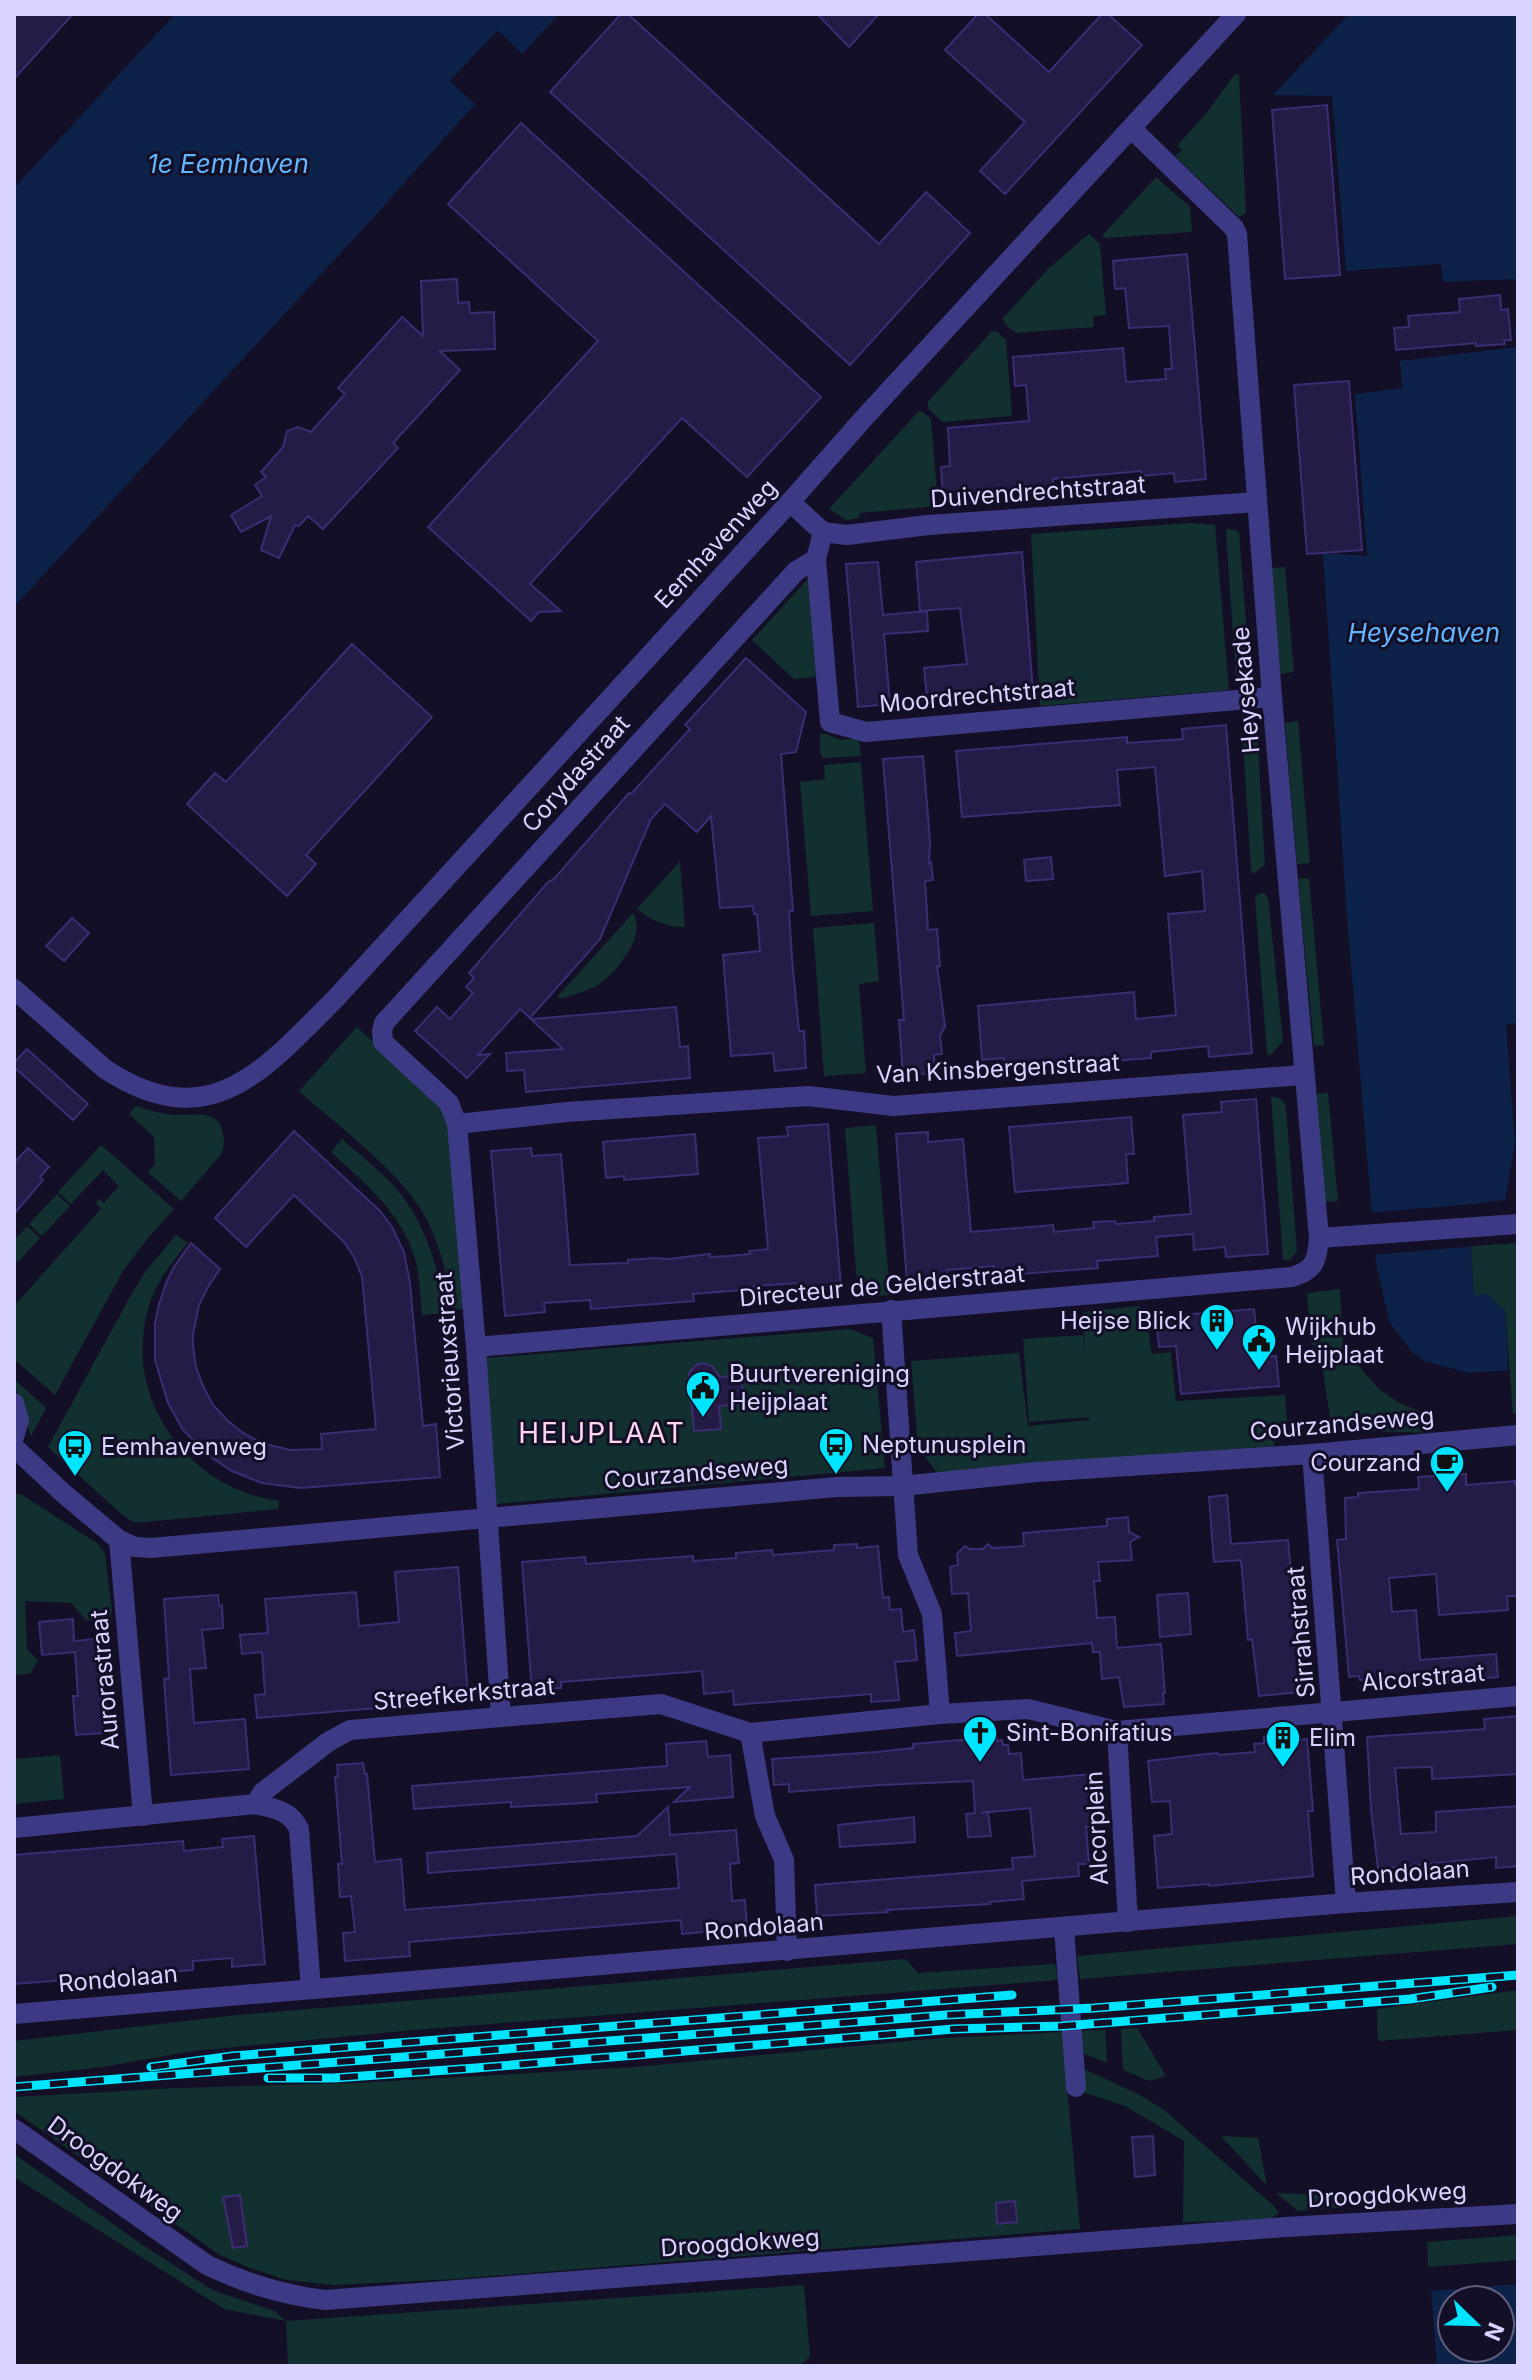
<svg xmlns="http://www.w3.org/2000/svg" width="1532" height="2380" viewBox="0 0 1532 2380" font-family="Inter,sans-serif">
  <rect width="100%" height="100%" fill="#130f26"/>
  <g fill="#12302f">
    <path d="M1239,74L1246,213L1239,217L1175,156L1182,150L1177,146L1209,110L1234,75Z"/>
    <path d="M1156,177L1190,207L1192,232L1106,238L1102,236Z"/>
    <path d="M1089,234L1100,244L1106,315L1093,316L1094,327L1016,333L1005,324L1003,318L1049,268Z"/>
    <path d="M991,332H997L1006,340L1012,416L942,422L928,408V402Z"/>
    <path d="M919,411L924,413L931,419L938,506L860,513L859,518L846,520L829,509Z"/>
    <path d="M1191,523L1215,525L1229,690L1040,706L1031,534Z"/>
    <path d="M1227,529L1236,530L1239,533L1250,671L1241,680L1236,678L1226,532Z"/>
    <path d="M1285,567L1294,672L1280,674L1272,568Z"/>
    <path d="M808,579L816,674L815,677L794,679L752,640Z"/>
    <path d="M1298,721L1310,863L1297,864L1285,723Z"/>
    <path d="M1245,722L1257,731L1265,865L1253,874L1251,871L1242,725Z"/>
    <path d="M820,734H826L841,740L859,738L861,756L823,758L820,752Z"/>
    <path d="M861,762L873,911L811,916L800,782L825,779L824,765Z"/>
    <path d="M680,861L685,927C667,928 651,920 637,909Z"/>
    <path d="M1309,878L1324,1045L1314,1046L1298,879Z"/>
    <path d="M1264,893L1268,898L1283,1041L1270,1056L1267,1054L1255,899L1258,894Z"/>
    <path d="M633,913C648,935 615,975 596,986C585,992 572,995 560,999L558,996Z"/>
    <path d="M874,923L879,981L859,984L866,1073L824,1076L813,928Z"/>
    <path d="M357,1027L444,1107L447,1114L463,1309L454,1310C447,1277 440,1241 422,1211C395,1167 338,1126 299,1091Z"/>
    <path d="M1328,1093L1338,1201L1325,1202L1316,1094Z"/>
    <path d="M1271,1097H1277L1284,1102L1286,1107L1297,1251L1290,1260H1283Z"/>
    <path d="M136,1106C149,1110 161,1114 175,1115C194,1116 219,1108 223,1134C225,1141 224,1146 222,1153L181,1201L148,1172L155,1164L154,1137L129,1114Z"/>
    <path d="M876,1125L890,1295L858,1298L845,1128Z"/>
    <path d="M342,1139C359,1154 378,1169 394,1186C426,1222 438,1267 446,1313L422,1315C420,1297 420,1277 415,1259C402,1212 365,1184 331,1152Z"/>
    <path d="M101,1145L174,1209L147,1239L123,1271L55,1395L14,1359V1306L101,1209L96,1203L99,1199L104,1203L119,1186L103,1170L71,1204L58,1192Z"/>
    <path d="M57,1194L70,1206L42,1236L29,1224Z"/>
    <path d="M27,1226L40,1238L18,1262L14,1259V1241Z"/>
    <path d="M176,1235L188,1243C172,1262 156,1282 149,1306C121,1397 187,1488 279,1501L278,1509L146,1522H133L120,1513L48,1447L131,1295L145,1272Z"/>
    <path d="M1518,1243V1413L1513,1414L1505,1311L1474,1296L1471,1246Z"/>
    <path d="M1340,1289L1343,1342L1362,1370L1379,1389L1401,1404L1426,1413L1431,1433L1332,1430L1320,1353L1311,1343L1307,1293Z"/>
    <path d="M1138,1306L1145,1309L1152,1354L1171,1352L1176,1401L1285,1395L1288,1436L1274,1437V1446L1084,1460L937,1473L918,1447L911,1361L1019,1353L1028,1426L1089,1420V1417L1029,1422L1023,1339L1083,1335L1085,1354L1083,1312Z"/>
    <path d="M850,1329L873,1338L885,1468L496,1504L485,1358Z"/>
    <path d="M14,1379L46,1408L31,1436C23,1417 31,1406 14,1388Z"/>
    <path d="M14,1494H21L98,1544L105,1554L112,1611L108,1620H86L71,1603L25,1601L27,1649L38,1661L30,1674L14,1675Z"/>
    <path d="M60,1755L64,1799L14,1804V1759Z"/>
    <path d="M1518,1916V1944L1080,1979L1077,1956Z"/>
    <path d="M906,1959L918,1973L1055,1964L1058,1980L414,2030L193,2051L96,2068L14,2077V2041L237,2015Z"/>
    <path d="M1518,1990V2030L1378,2041L1377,2009Z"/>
    <path d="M1137,2028L1166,2076L1149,2081L1123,2070L1121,2029Z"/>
    <path d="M1105,2030L1107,2063L1080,2052L1078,2031Z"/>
    <path d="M1062,2032L1080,2229L455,2279L334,2285L286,2280L250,2268L220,2255L14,2111V2097L177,2088L356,2083L635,2067L929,2039Z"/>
    <path d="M1084,2069L1138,2094L1163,2109L1274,2206L1279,2213L1269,2220L1183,2222L1184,2141L1125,2106L1085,2093Z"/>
    <path d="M1221,2136L1258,2138L1267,2186Z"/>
    <path d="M14,2154L140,2243L212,2290L275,2311L286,2321L804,2285L810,2356L802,2364L774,2366H288L286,2321L224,2309L14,2177Z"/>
    <path d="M1276,2193L1353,2196L1352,2203L1344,2207L1298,2211Z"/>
    <path d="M1518,2235V2260L1428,2267L1427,2242Z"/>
  </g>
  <g fill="#0c2248" fill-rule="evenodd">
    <path d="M175,14H559L522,54L498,30L450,81L475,104L373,218L14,607V188Z"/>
    <path d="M1349,14H1518V279L1443,282L1441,264L1346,271L1332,96L1273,95Z"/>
    <path d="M1518,330V1023L1506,1024L1515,1143L1505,1200L1468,1205L1474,1295L1488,1294L1505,1311L1508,1370L1469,1373L1424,1361L1412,1352L1390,1323L1385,1303L1376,1263L1347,918L1323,553L1367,556L1355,394L1402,388L1400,361L1517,347L1514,331Z"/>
    <path d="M1518,2284V2366H1437L1431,2291ZM1452,2300H1500V2348H1452Z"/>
  </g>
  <path fill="#130f26" d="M1509,1201L1505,1204L1472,1208L1475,1246L1372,1255L1368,1213Z"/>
  <g fill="#241b47" stroke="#3b2d73" stroke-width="2">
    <path d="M14,14H73L14,79Z"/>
    <path d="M621,14H628L879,244L926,192L970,233L850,365L550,92Z"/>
    <path d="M817,14H879L849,47Z"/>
    <path d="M978,14H985L1049,72L1102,14H1108L1142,45L1005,194L980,171L1025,122L945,50Z"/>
    <path d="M1327,105L1340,275L1285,279L1272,110Z"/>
    <path d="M521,123L821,397L747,477L682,418L530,584L561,611L539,612L531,621L428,527L598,341L448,204Z"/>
    <path d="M1187,254L1206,479L1175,482L1174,473L1142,476L1141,471L1053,479V487L943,496L941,467L950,466L948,428L1029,421L1026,385L1015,386L1013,357L1123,348L1126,382L1166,379L1165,369H1172L1169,326L1129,328L1125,288L1115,289L1113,261Z"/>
    <path d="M457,279L458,303L469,302L470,313L494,312L495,349L440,351L460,370L393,443L398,448L323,529L308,516L299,526L295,525L279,558L261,550L271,516L241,532L231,515L262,496L255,485L266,477L261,472L283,447L287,431L298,427L311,432L345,394L338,388L402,317L423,336L421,281Z"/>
    <path d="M1500,295L1501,310L1508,309L1511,340H1504L1505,344L1476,346V343L1396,350L1394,328L1409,327L1408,316L1460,312L1459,299Z"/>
    <path d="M1349,381L1362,550L1307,554L1294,385Z"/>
    <path d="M1022,552L1033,691L927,698L924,668L967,664L960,608L920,611L916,562Z"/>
    <path d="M878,562L883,615L927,611L928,631L884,634L890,704L858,707L846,564Z"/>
    <path d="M352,644L432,717L306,855L316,864L287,896L187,804L215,773L226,782Z"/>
    <path d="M746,658L806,712L796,752L781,754L793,911H789L792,959L799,1031H804L806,1068L775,1071L773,1053L731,1056L723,955L760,951L757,914H754L753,906L720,908L711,816L697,832L665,804L651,819L600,939L530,1018L520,1009L478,1055L490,1054L467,1078L415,1031L437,1007L450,1019L473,993L466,987L474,978L469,973L548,882L554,879L629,793L631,794L690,729L685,725Z"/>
    <path d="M1226,725L1252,1053L1209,1057L1208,1046L1151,1052V1058L1005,1069L1004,1058L982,1060L978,1006L1134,992L1136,1019L1176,1015L1168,914L1205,911L1202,871L1165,876L1155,767L1117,770L1120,805L962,817L956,751L1127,737V743L1183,739L1182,729Z"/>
    <path d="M923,756L930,841L929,863L931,862L933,880L925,881L928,930L937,929L940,966H937L945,1026L940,1036L942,1054L934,1055L935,1073L903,1075L899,1020H904L883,759Z"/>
    <path d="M1051,857L1053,879L1026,881L1024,860Z"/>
    <path d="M72,918L89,933L64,961L46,946Z"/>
    <path d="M676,1007L680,1047L688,1046L690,1078L526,1092L524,1070L507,1071L506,1053L563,1049L531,1019Z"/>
    <path d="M27,1049L88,1104L73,1120L14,1067V1063Z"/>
    <path d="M1256,1099L1268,1254L1226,1257L1225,1247L1194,1250L1193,1234L1156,1237L1158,1256L1097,1261L1098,1268L995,1276L994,1266L947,1270L948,1280L907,1283L896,1134L928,1132V1142L963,1139L971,1232L1053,1225L1054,1232L1094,1228L1093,1222L1115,1221L1116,1224L1154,1221V1217L1191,1214L1183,1115L1222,1112L1221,1102Z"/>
    <path d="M1131,1117L1134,1154H1126L1128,1183L1015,1192L1009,1127Z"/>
    <path d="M828,1124L841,1288L801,1291L800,1283L754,1286V1289L693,1294L694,1301L591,1309L590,1300L544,1303L545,1312L505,1316L491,1151L531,1148L532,1156L561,1154L570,1265L628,1263V1260L655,1258L669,1259L710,1254V1257L730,1256L750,1254L749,1251L768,1249L758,1138L788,1136L787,1127Z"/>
    <path d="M294,1131L380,1211L392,1227L404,1252L410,1283L423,1426L436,1424L440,1477L301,1488L262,1483L230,1470L205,1453L183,1430L168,1403L155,1360V1323L159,1304L167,1281L174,1267L191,1243L220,1269L208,1287L199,1305L193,1334V1346L196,1367L203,1386L213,1405L227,1420L243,1433L262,1443L290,1450L322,1449L321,1434L376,1429L362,1277L355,1259L345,1243L294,1195L246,1247L215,1218Z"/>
    <path d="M695,1134L698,1174L624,1180V1176L606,1178L603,1142Z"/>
    <path d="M28,1148L49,1167L40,1177L43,1180L14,1214V1163Z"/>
    <path d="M1254,1309L1259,1357L1276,1356L1279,1386L1181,1394L1176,1346L1159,1347L1156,1317Z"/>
    <path d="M704,1363L712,1366L720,1377L741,1375L744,1404L719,1406L721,1429L694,1431L689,1373L696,1365Z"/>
    <path d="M1466,1474V1485L1515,1481V1485L1518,1484V1596H1507L1508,1610L1439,1615L1436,1574L1389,1578L1392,1612L1416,1610L1420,1660L1496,1654L1498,1677L1406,1685V1677L1360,1680L1359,1676L1349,1677L1337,1540L1346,1539L1345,1498L1358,1497V1493L1419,1489L1418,1477Z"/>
    <path d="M1227,1495L1231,1544L1288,1540L1301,1682H1299L1300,1692L1259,1696L1252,1639L1248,1640L1241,1560L1214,1562L1209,1497Z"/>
    <path d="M1128,1517L1129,1532L1139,1537L1130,1542L1132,1560L1098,1562L1100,1581H1094L1097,1618L1115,1617L1117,1648L1161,1644L1165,1693H1163L1164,1704L1124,1707L1119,1677L1102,1679L1100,1652H1093L1092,1643L957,1656L955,1633L971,1631L968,1593L952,1594L950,1567L958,1565L957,1554L965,1546L970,1549H983L988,1544L993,1548L1024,1546L1023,1533L1107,1526V1519Z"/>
    <path d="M857,1544V1548L878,1546L883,1598L889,1597L890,1610L901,1609L903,1632L914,1630L917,1660L895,1662L899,1700L871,1702V1694L734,1705L733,1691L704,1694L702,1671L561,1682V1688L532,1691L522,1562L585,1557L586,1564L693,1556V1561L736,1558V1553L772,1550L773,1555L786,1554L834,1550V1545Z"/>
    <path d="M458,1567L468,1696L426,1700V1704L257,1718L255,1695L265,1694L262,1652L242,1654L240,1635L268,1633L265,1599L356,1592L359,1626L399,1622L395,1572Z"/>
    <path d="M1188,1593L1191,1634L1160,1637L1157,1595Z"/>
    <path d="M218,1595L219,1606L222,1605L223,1628L202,1630L206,1668L190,1669L194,1723L245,1719L249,1769L171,1775L164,1679L169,1678L164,1599Z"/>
    <path d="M73,1619L74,1641L108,1638L111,1680L99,1681L103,1733L76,1735L73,1696H78L75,1652L42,1655L39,1622Z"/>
    <path d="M1518,1716V1774L1432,1779V1767L1395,1768L1401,1834L1436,1832V1812L1518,1806V1866L1496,1868V1857L1378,1869L1371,1809L1367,1737L1485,1729L1484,1719Z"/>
    <path d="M1297,1734V1740L1307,1739L1313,1811H1308L1313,1876L1209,1886V1884L1158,1888L1154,1836L1172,1834L1170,1801L1152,1802L1148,1761L1207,1754L1218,1753V1755L1255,1752L1254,1744L1264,1743V1737Z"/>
    <path d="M997,1737V1741L1002,1740L1003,1745H1008L1009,1754L1021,1753L1023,1780L1092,1774L1096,1827H1086L1089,1864H1078L1079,1876L1022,1881L1024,1899L990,1902V1904L887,1910L888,1912L817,1916L815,1885L1013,1869L1012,1858L1035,1856L1030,1808L981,1813L988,1812L991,1836L968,1837L966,1814L975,1813L973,1781L880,1785L789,1792V1784L774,1785L772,1759L877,1752L913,1748V1744Z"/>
    <path d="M706,1741L708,1757L730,1755L733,1797L674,1802L690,1787L596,1794L597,1802L566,1804L511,1807V1802L414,1809L412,1786L667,1766L666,1744Z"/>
    <path d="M363,1763L365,1774H367L375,1862L401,1859L405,1910L679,1888L676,1854L428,1873L427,1853L637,1836L668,1807L670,1835L736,1830L739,1863L730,1864L732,1901L745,1900L747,1928L682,1934L681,1920L657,1922L409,1942L410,1956L345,1961L343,1933L355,1932L351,1896L340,1897L338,1864H342L335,1777L338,1776L337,1765Z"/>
    <path d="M914,1817L915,1842L840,1847L838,1825Z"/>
    <path d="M254,1836L265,1964L232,1967V1958L193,1961V1970L14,1984V1855L183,1841L184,1851L223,1847L222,1839Z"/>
    <path d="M1153,2136L1155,2175L1135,2177L1132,2137Z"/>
    <path d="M240,2195L247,2246L233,2248L223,2197Z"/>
    <path d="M1015,2201L1017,2222L997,2224L996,2203Z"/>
  </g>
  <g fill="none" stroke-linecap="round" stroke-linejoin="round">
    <g stroke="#3d3a85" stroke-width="20">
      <path d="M790,502L823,532"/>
      <path d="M823,532L816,559L830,722L866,732L1272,697"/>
      <path d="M823,532L847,535L928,525L1257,502"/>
      <path d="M14,989L105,1069C210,1138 264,1070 336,998L790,502L864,418L1236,14"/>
      <path d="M457,1124L567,1112L808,1096L893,1106L1303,1075"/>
      <path d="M1319,1238L1518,1224"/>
      <path d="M891,1310L908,1555L932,1614L940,1714"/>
      <path d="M476,1347L1292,1277C1315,1270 1317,1261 1319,1238L1272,697L1237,234L1234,228L1132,129"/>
      <path d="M14,1403L19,1420L14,1437"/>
      <path d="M14,1447L63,1493L119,1540L135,1547L151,1548L837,1487L902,1486L1037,1472L1312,1454L1518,1435"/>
      <path d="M1312,1454L1346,1903"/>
      <path d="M119,1540L143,1816"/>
      <path d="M501,1717L476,1347L457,1124L449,1103L383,1042L382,1031L384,1023L796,571L816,559"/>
      <path d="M1117,1731L1128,1922"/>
      <path d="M750,1733L765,1816L784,1860L787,1951"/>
      <path d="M255,1804C275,1809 290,1810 299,1829L311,1989"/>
      <path d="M14,1828L255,1804L263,1792L328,1742L350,1730L501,1717L661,1704L750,1733L940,1714L1028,1709L1117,1731L1518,1696"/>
      <path d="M1064,1928L1076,2087"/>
      <path d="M14,2014L1346,1903L1518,1892"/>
      <path d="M14,2129L207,2265C244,2283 283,2295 325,2300L1286,2227L1518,2214"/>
    </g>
    <defs>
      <g id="rail">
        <path d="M151,2067L233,2056L1012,1995"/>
        <path d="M268,2078H334L476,2068L954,2029L1063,2026L1410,1999L1492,1987"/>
        <path d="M14,2087L946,2015L1094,2008L1518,1975"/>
      </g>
    </defs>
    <use href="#rail" stroke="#00e5ff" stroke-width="9"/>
    <use href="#rail" stroke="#130f26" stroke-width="6" stroke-dasharray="18" stroke-linecap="butt"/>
  </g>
  <defs>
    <symbol id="building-pin" viewBox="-11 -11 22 30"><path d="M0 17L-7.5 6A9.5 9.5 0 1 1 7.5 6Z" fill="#00e5ff" stroke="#130f26"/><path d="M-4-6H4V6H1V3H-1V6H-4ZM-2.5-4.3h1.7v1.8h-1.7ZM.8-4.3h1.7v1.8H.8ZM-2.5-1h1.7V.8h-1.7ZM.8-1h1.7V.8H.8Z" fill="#111"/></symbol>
    <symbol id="civic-pin" viewBox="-11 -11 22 30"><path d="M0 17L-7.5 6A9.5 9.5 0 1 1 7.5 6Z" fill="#00e5ff" stroke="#130f26"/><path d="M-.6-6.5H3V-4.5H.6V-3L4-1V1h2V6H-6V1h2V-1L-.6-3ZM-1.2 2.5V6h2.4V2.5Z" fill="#111"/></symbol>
    <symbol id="bus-pin" viewBox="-11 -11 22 30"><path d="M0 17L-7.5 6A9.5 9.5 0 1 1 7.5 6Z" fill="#00e5ff" stroke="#130f26"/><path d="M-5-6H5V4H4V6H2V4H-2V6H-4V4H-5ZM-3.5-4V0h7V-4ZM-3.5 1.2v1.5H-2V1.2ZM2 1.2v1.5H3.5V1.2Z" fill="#111"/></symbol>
    <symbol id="cafe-pin" viewBox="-11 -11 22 30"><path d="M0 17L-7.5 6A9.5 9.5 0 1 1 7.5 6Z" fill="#00e5ff" stroke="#130f26"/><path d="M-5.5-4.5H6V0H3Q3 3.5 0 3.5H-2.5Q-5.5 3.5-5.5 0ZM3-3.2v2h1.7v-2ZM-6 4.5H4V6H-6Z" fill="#111"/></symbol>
    <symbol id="church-pin" viewBox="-11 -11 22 30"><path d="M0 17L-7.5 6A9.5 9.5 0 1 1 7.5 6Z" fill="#00e5ff" stroke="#130f26"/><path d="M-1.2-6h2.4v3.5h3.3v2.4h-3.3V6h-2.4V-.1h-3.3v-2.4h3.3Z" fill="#111"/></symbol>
  </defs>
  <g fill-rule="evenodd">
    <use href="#building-pin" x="1197" y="1301" width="40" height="54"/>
    <use href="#civic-pin" x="1239" y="1321" width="40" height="54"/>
    <use href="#civic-pin" x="683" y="1368" width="40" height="54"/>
    <use href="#bus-pin" x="816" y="1425" width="40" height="54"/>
    <use href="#bus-pin" x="55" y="1427" width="40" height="54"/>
    <use href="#cafe-pin" x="1427" y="1443" width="40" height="54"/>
    <use href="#church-pin" x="960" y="1713" width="40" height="54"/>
    <use href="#building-pin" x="1263" y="1718" width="40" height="54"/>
  </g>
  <g text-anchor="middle" stroke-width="6" stroke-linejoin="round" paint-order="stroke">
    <g font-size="24" fill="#d9d4ff" stroke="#130f26">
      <text transform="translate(1038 492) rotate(-4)" y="8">Duivendrechtstraat</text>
      <text transform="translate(716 544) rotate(-47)" y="8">Eemhavenweg</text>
      <text transform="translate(1246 690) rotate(-95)" y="8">Heysekade</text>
      <text transform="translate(977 696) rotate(-5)" y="8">Moordrechtstraat</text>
      <text transform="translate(576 774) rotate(-48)" y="8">Corydastraat</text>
      <text transform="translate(998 1069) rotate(-3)" y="8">Van Kinsbergenstraat</text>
      <text transform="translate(882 1286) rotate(-5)" y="8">Directeur de Gelderstraat</text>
      <text transform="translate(450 1361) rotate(-94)" y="8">Victorieuxstraat</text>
      <text transform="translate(1342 1424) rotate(-5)" y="8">Courzandseweg</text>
      <text transform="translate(696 1473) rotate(-5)" y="8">Courzandseweg</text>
      <text transform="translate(1301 1632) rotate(-95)" y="8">Sirrahstraat</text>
      <text transform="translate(1423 1678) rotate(-5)" y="8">Alcorstraat</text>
      <text transform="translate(105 1680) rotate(-95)" y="8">Aurorastraat</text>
      <text transform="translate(464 1694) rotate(-5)" y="8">Streefkerkstraat</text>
      <text transform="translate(1097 1828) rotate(-93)" y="8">Alcorplein</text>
      <text transform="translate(1410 1873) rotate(-4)" y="8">Rondolaan</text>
      <text transform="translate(764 1927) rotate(-5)" y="8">Rondolaan</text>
      <text transform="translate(118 1979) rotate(-5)" y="8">Rondolaan</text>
      <text transform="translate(115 2169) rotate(36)" y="8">Droogdokweg</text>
      <text transform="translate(1387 2195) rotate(-3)" y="8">Droogdokweg</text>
      <text transform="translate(740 2243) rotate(-4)" y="8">Droogdokweg</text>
    </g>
    <g font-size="24" fill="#d9d4ff" stroke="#130f26" text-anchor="start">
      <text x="1191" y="1329" text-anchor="end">Heijse Blick</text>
      <text x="1285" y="1335">Wijkhub<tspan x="1285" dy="28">Heijplaat</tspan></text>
      <text x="729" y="1382">Buurtvereniging<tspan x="729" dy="28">Heijplaat</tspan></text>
      <text x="862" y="1453">Neptunusplein</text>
      <text x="101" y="1455">Eemhavenweg</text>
      <text x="1421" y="1471" text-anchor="end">Courzand</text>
      <text x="1006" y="1741">Sint-Bonifatius</text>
      <text x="1309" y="1746">Elim</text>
    </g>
    <g font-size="26" font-style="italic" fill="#62b6ff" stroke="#130f26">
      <text x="228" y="173">1e Eemhaven</text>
      <text x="1424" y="642">Heysehaven</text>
    </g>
    <g font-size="28" letter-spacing="2" fill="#ffd6f0" stroke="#130f26">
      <text x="602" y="1443">HEIJPLAAT</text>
    </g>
  </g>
  <rect width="1532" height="2380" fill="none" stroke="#d9d4ff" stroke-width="32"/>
  <g transform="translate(1476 2324) rotate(113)"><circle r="38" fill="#130f26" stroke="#625e7d" stroke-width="2"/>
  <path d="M0-6L14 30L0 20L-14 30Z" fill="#00e5ff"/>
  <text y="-12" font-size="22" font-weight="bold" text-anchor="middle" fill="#d9d4ff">N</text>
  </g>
</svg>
